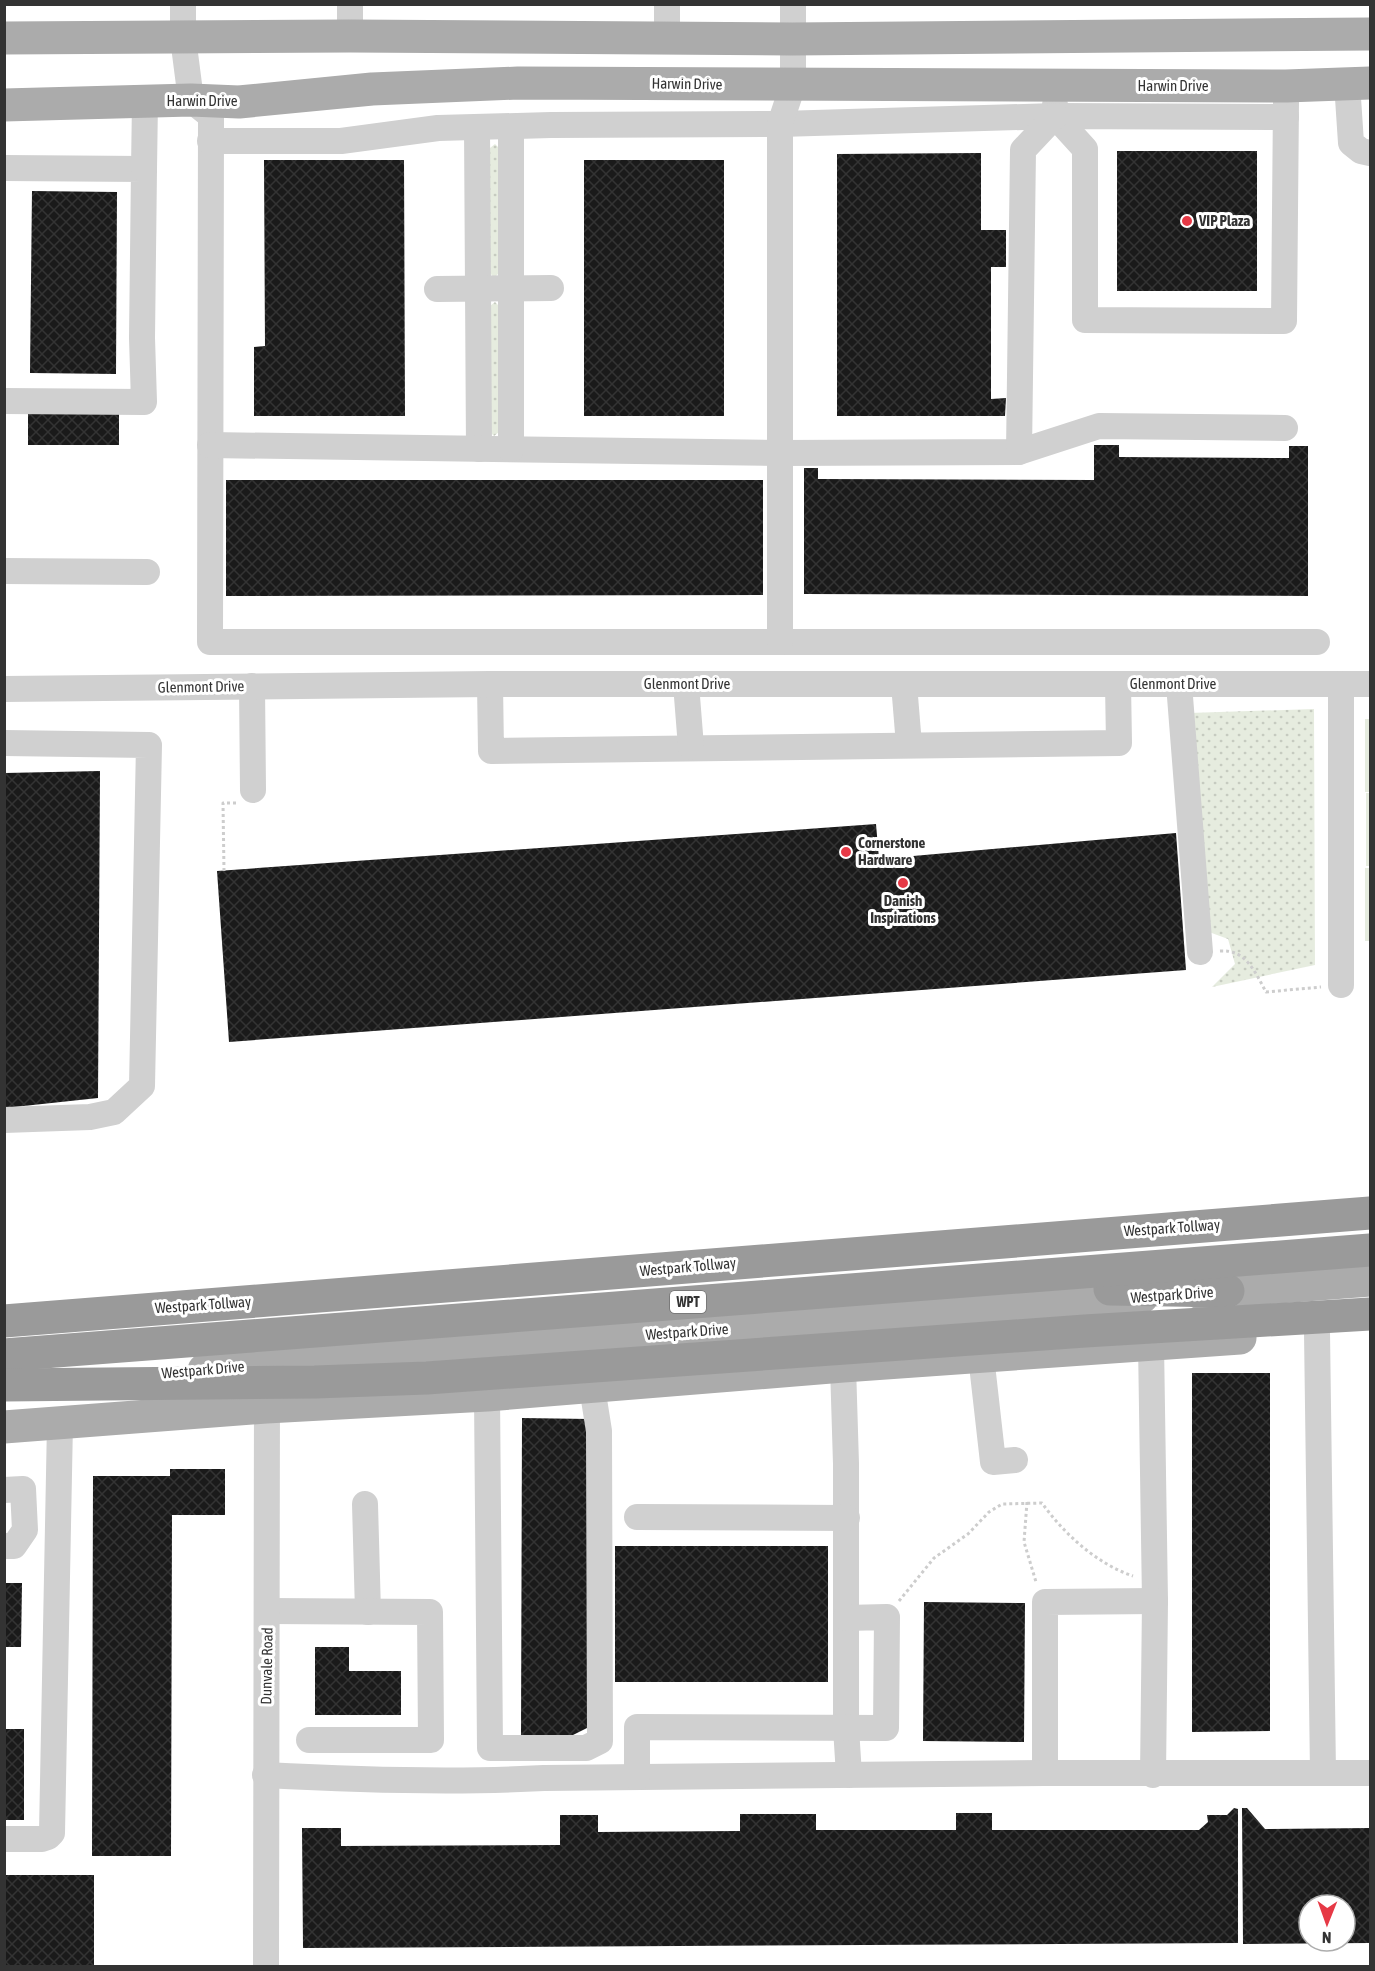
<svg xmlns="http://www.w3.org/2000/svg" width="1375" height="1971" viewBox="0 0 1375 1971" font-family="'Asap Condensed',sans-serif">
  <defs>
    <pattern id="green-dots" width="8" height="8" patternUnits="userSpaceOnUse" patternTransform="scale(1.5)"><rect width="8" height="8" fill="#e6ecdf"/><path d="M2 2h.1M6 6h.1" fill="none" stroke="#c6cbc0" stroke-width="1.8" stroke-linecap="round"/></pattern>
    <pattern id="building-cross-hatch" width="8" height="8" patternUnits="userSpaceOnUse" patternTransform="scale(1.5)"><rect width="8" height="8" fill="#1a1a1a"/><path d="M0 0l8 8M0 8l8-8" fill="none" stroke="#333"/></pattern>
  </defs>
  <rect width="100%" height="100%" fill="#fff"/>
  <g fill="url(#green-dots)">
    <path d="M495,144L499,148V273L494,278L490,273V148Z"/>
    <path d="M495,302L499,306V432L494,436L490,432V306Z"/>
    <path d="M1314,709L1315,965L1212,987L1235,964L1228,939L1209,932L1189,713Z"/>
  </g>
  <g fill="#e6ecdf">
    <rect x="1365" y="719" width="5" height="73"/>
    <rect x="1366" y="793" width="4" height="73"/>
    <rect x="1365" y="868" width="5" height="73"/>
  </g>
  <g fill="url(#building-cross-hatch)" fill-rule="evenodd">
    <rect x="1117" y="151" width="140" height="140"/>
    <path d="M981,153V230H1006V267H991V399L1006,398L1005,416H837V154Z"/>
    <path d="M264,160H404L405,416H254V347L265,346Z"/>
    <rect x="584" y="160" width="140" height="256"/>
    <path d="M32,191L117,192L116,374L30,373Z"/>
    <rect x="28" y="410" width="91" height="35"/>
    <path d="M1094,445H1119V457L1289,458V446H1308V596L804,594V468H818V479L1094,480Z"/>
    <path d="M226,480H763V595L226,596Z"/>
    <path d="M100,771L98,1098L5,1108V773Z"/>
    <path d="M876,824L879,859L1176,833L1186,970L229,1042L217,871Z"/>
    <path d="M1192,1373H1270V1731L1192,1732Z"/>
    <path d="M522,1418L589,1419L587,1728L565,1739H521Z"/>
    <path d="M170,1469H225V1515H172L171,1856H92L93,1476H170Z"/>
    <rect x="615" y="1546" width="213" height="136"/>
    <path d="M4,1583H22L21,1647H4Z"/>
    <path d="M924,1602L1025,1603L1024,1742L923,1741Z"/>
    <path d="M315,1647H349V1671H401V1715H315Z"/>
    <rect x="4" y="1729" width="20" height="91"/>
    <path d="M1234,1808L1238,1809V1943L303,1948L302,1828H341V1846L560,1845V1815H598V1832L740,1831V1814H816V1830H956V1813H992V1830H1199L1208,1822L1207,1815H1227Z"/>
    <path d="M1242,1808H1247L1265,1829L1370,1828V1943L1243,1944ZM1309,1905H1345V1941H1309Z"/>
    <rect x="4" y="1875" width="90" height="91"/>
  </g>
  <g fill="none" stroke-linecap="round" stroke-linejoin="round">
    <g stroke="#cdcdcd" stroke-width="3" stroke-dasharray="3 3" stroke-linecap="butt">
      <path d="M224,871L223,803H237"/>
      <path d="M1220,951C1246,949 1255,972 1266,992L1321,987"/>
      <path d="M1027,1502L1024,1542L1036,1582"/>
      <path d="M899,1601L934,1558L968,1534L989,1512L1002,1504L1042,1503C1064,1534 1097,1564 1133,1576"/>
    </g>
    <g stroke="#d0d0d0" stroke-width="26">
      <path d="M183,4V38L191,100L211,116L210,642H1317"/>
      <path d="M350,4V36"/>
      <path d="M667,38V4"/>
      <path d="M1347,83L1351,143L1361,151L1370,153"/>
      <path d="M1055,105V116L1085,149V320L1284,321L1286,102"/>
      <path d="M477,127L479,449"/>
      <path d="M210,141H341L438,128L551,125L780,124L1055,116L1286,117"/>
      <path d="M4,168L144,169L142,338L144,402L4,401"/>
      <path d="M144,169L145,101"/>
      <path d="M437,289L551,288"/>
      <path d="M210,445L780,453L1019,452L1099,426L1285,428"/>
      <path d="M511,449V127"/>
      <path d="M1019,452L1023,150L1055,116"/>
      <path d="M4,571L147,572"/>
      <path d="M780,642V124L793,85V4"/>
      <path d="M490,684L491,751L1119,743L1118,684"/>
      <path d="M686,684L691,747"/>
      <path d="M904,684L909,745"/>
      <path d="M1179,684L1200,952"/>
      <path d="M252,686L253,790"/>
      <path d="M4,689L490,684H1370"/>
      <path d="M4,743L149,745L142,1086L114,1112L90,1117L4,1120"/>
      <path d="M1341,985V684"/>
      <path d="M1317,1332L1323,1773"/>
      <path d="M1151,1344L1155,1601L1153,1775"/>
      <path d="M981,1356L993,1462L1015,1460"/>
      <path d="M843,1366L846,1464V1728L849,1775"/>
      <path d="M487,1395L490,1748H586L600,1741L599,1431L592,1387"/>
      <path d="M4,1490L23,1489L25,1530L14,1546H4"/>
      <path d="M365,1504L368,1612"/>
      <path d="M637,1517L847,1518"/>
      <path d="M268,1611L430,1612L431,1740H309"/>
      <path d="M1045,1773V1602L1155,1601"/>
      <path d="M265,1775C358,1780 451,1783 544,1778L1045,1773H1370"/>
      <path d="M637,1777V1727L886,1728L887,1617L846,1618"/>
      <path d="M4,1839H42L48,1837L52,1833L60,1423"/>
      <path d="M266,1966L267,1388"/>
    </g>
    <g stroke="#ababab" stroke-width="33">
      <path d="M4,38L350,36L792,39L1370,34"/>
      <path d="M4,105L191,100L239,102L372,89L518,83L1286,86L1370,83"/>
      <path d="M1200,1293L1370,1280"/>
      <path d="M204,1370L1142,1297"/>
      <path d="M4,1427L266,1407L487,1395L843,1366L1240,1338"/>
    </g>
    <g stroke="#9a9a9a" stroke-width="33">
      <path d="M1110,1289L1228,1291"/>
      <path d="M4,1321C460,1286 915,1247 1370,1213"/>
      <path d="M4,1355L1370,1250"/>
      <path d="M4,1385L315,1382L427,1378L1085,1331L1370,1314"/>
    </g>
  </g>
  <g fill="#e63946" stroke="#fff" stroke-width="2">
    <circle cx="1187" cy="221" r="6"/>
    <circle cx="846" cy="852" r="6"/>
    <circle cx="903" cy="883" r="6"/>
  </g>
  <g text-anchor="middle" stroke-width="6" stroke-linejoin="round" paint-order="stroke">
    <rect fill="#fff" stroke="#707070" stroke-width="1.5" x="670" y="1291" width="36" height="22" rx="4.5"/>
    <g font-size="14" font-weight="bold" fill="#333">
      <text x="688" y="1307">WPT</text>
    </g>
    <g font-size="15" fill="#333" stroke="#fff">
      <text transform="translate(687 84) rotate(1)" y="5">Harwin Drive</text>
      <text x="1173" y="91">Harwin Drive</text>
      <text x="202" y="106">Harwin Drive</text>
      <text x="687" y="689">Glenmont Drive</text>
      <text x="1173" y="689">Glenmont Drive</text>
      <text transform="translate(201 687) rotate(-1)" y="5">Glenmont Drive</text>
      <text transform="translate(1172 1228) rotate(-4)" y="5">Westpark Tollway</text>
      <text transform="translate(688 1267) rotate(-5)" y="5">Westpark Tollway</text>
      <text transform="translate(1172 1295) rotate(-4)" y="5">Westpark Drive</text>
      <text transform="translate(203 1305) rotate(-4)" y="5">Westpark Tollway</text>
      <text transform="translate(687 1332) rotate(-4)" y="5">Westpark Drive</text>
      <text transform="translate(203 1370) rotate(-5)" y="5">Westpark Drive</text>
      <text transform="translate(267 1666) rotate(-89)" y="5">Dunvale Road</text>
    </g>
    <g font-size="15" font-weight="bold" fill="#333" stroke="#fff" text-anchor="start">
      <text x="1199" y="226">VIP Plaza</text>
      <text x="858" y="848">Cornerstone<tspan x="858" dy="17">Hardware</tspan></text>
      <text x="903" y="906" text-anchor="middle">Danish<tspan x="903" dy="17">Inspirations</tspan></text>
    </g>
  </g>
  <rect width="1375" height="1971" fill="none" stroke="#333333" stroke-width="12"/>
  <g transform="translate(1327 1923) rotate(181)"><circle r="28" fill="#ffffff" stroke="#adadad" stroke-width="1.5"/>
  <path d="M0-4.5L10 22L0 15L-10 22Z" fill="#e63946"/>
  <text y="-9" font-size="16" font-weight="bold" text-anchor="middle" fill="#333333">N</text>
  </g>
</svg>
